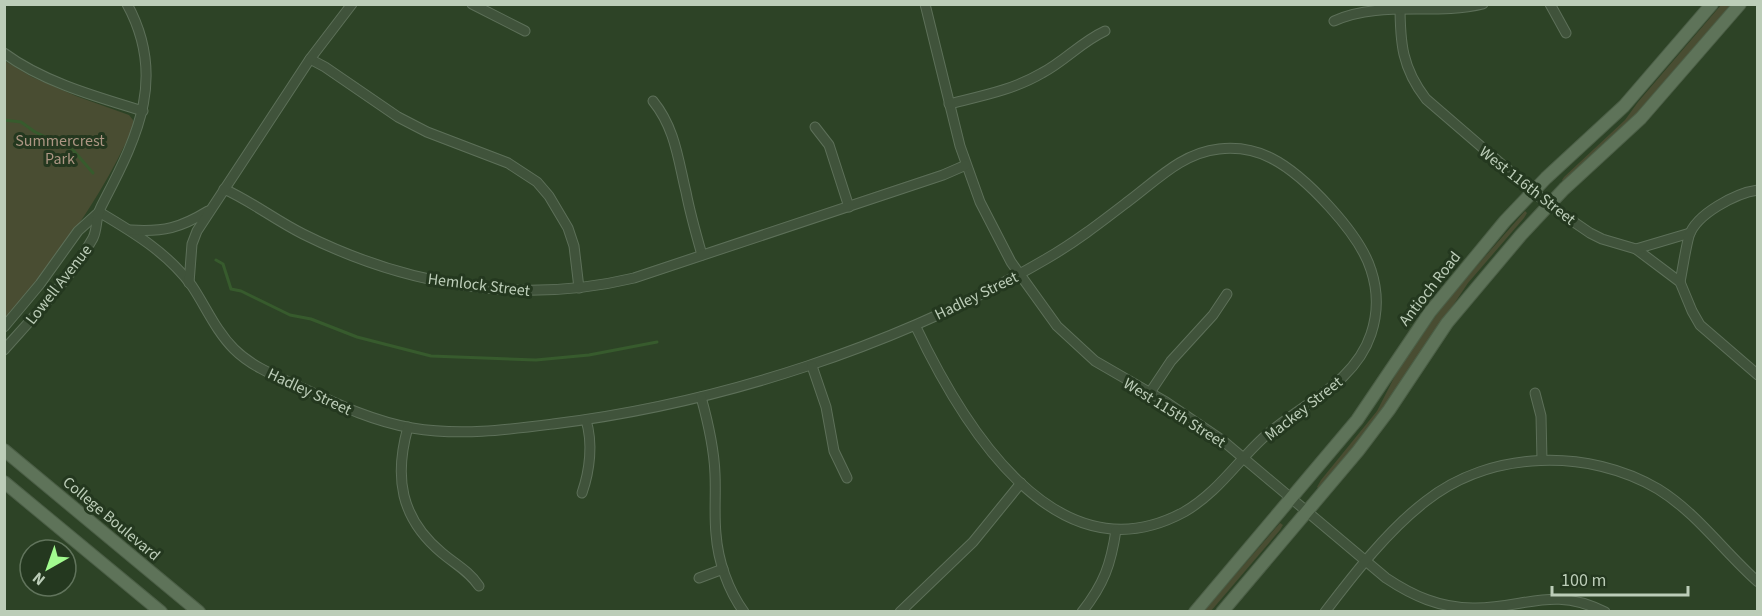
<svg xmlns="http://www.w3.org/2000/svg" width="1762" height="616" viewBox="0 0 1762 616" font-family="'Source Sans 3',sans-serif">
  <rect width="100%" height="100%" fill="#2d4326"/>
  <g fill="#494d32">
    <path d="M1721,5H1734L1636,118L1564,182L1562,180L1564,177L1625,120L1638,102Z"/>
    <path d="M5,61L32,77L76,96L129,115L133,120L134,125C103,197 54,262 5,321Z"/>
    <path d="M1525,211L1527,213L1524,218L1468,283L1378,418L1319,489L1317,487L1321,480L1377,411L1398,370L1446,301Z"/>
    <path d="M1280,523L1283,525L1280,530L1211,611H1204Z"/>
  </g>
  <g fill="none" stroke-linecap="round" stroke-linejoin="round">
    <g stroke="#375b2d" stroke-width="3">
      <path d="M4,120L21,122L35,132L73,150L93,173"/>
      <path d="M216,260L223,264L231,289L241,291L290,315L311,319L357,337L431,356L536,360L589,355L657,342"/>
    </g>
    <defs>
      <g id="minor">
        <path d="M472,4L525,31"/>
        <path d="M925,4L960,146L980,202L1011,262L1057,326L1095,361L1166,402L1222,440L1386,578C1413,596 1440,608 1473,608C1524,609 1552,585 1605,612"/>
        <path d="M1400,4C1400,43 1402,68 1426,99L1549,205L1590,233L1602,239L1636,249L1680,282L1692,311L1700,325L1758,375"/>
        <path d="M1550,4L1566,33"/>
        <path d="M1334,21C1381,0 1434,16 1483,4"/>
        <path d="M4,53C43,82 97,97 143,111"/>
        <path d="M310,59L325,67L398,117L427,132L508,163L537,182L549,196L568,228L574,246L579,288"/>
        <path d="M653,101C675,128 678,159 686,192C690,213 696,234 702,255"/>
        <path d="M949,104C981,96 1013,90 1042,73C1065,61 1081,42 1105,31"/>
        <path d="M815,127L829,145L849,207"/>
        <path d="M224,189C251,201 275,220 303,234C407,286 521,305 634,278L943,175L966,165"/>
        <path d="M99,212C133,232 168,253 192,286C206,307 216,331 234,349C252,367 278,377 300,387C337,404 372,421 412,428C460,436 506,430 553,424C722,403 899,345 1046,259C1074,243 1100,223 1126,203C1155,182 1181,153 1219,149C1237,147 1255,150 1271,158C1305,175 1360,234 1371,270C1378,291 1378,313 1371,334C1354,385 1300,404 1263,438C1236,463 1217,493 1184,512C1055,582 961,422 915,325"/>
        <path d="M131,230C164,232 180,228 208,211"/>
        <path d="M1636,249L1690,233"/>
        <path d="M1680,282C1683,267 1685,251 1689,236C1696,214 1736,193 1758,190"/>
        <path d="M189,283L192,244L197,231L310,59L352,4"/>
        <path d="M4,327L40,284L78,231L99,212"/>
        <path d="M4,350C35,315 70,279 93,238C97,230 96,220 99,212C100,208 103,203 105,199C139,134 166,75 127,4"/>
        <path d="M812,366L826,407L834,451L847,478"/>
        <path d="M1535,393L1541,416L1542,460"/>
        <path d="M1149,394L1171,361L1213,315L1227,294"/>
        <path d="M701,397C708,422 714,447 715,474C716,494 714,514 716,534C718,561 728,590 744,612"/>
        <path d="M408,427C394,477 400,518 442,553C455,564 469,571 479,586"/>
        <path d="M582,493C590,470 593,443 586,420"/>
        <path d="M699,578L723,569"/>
        <path d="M900,612L973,542L1021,483"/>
        <path d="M1082,612C1104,584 1111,564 1116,530"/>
        <path d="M1325,612C1354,574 1388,530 1426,501C1491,450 1588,448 1658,489C1697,513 1724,552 1758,582"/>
      </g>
      <g id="major">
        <path d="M4,450L199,612"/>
        <path d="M4,482L161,612"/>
        <path d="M1195,612L1357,420L1430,312L1505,221L1546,178L1624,106L1712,4"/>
        <path d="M1222,612L1358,451L1389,410L1447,323L1521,235L1564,189L1641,118L1740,4"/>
      </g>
    </defs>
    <use href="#minor" stroke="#5d7059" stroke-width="11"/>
    <use href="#major" stroke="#4c5f47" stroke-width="14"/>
    <use href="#minor" stroke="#40533b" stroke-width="9"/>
    <use href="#major" stroke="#5e7359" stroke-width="12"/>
  </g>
  <g text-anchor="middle" stroke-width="6" stroke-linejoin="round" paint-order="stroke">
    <g font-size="16" fill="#ad9684" stroke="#24381f">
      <text x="60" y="146">Summercrest<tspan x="60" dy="18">Park</tspan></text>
    </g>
    <g font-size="16" fill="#bccdb8" stroke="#24381f">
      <text transform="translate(1528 185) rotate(38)" y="6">West 116th Street</text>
      <text transform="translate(58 284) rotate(-52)" y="6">Lowell Avenue</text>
      <text transform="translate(479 284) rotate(7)" y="6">Hemlock Street</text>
      <text transform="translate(1429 288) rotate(-52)" y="6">Antioch Road</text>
      <text transform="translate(976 295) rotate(-26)" y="6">Hadley Street</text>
      <text transform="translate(310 391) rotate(25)" y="6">Hadley Street</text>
      <text transform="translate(1303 408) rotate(-38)" y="6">Mackey Street</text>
      <text transform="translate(1175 412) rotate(32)" y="6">West 115th Street</text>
      <text transform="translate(112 518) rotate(40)" y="6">College Boulevard</text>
    </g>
  </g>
  <rect width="1762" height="616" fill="none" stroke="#bccdb8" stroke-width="12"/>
  <g transform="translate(48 568) rotate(220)"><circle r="28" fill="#24381f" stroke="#61745c" stroke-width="1.5"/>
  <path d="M0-4.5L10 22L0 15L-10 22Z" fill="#a2fb8f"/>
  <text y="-9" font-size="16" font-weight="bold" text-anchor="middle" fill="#bccdb8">N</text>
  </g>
  <path d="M1552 586v9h136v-9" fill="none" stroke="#bccdb8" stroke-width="3"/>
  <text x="1561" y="586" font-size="18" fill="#bccdb8" stroke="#24381f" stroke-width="4.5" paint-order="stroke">100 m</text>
</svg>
